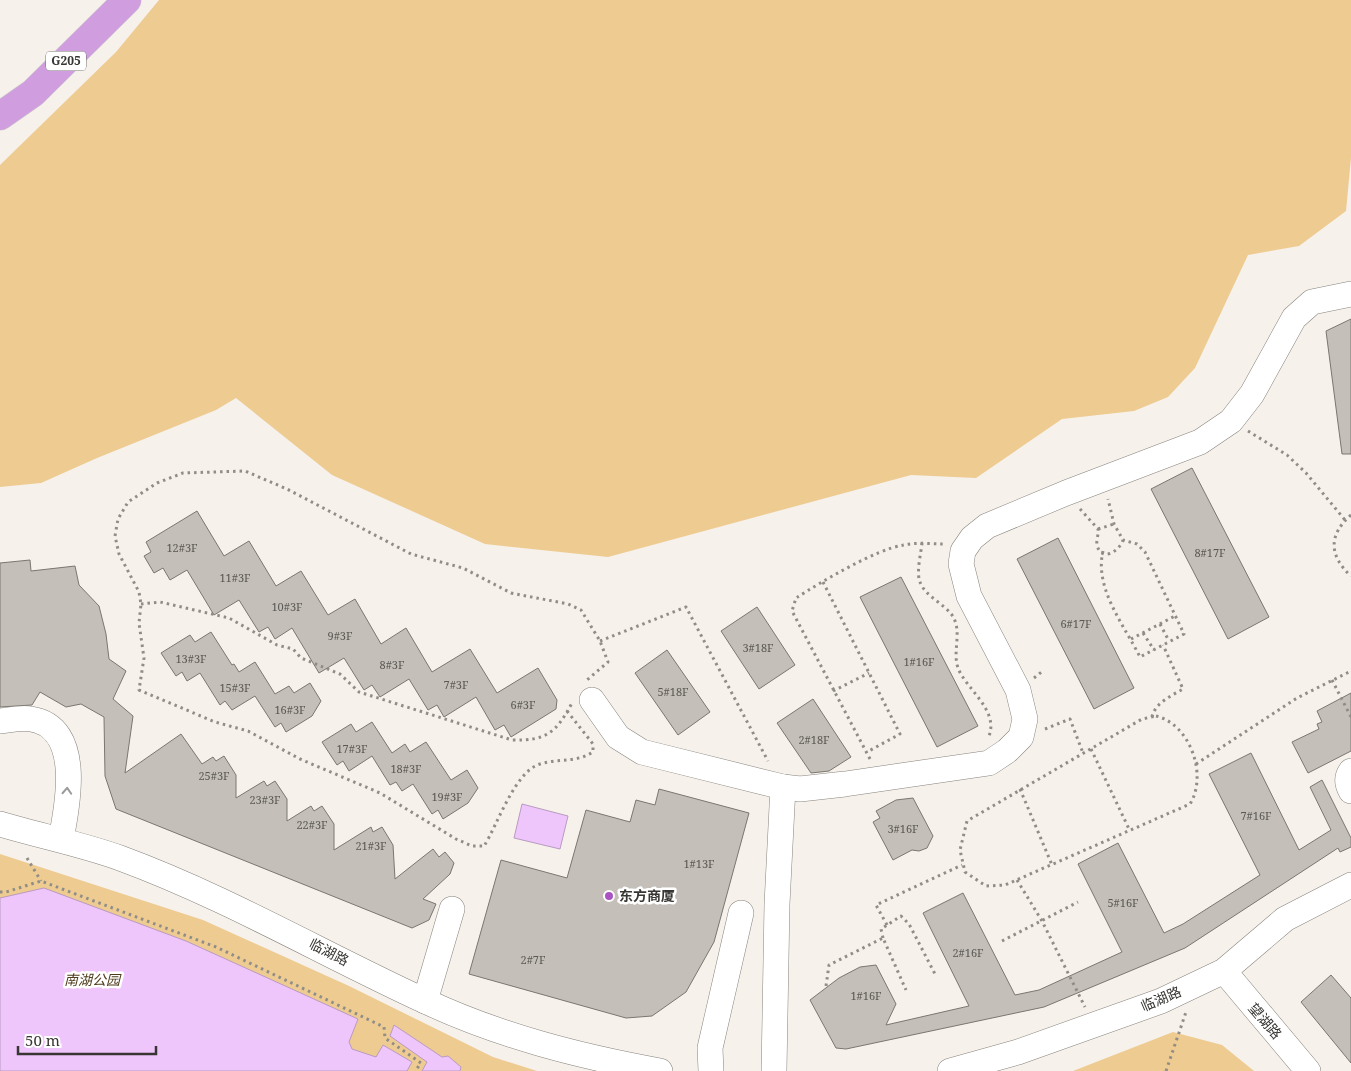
<svg xmlns="http://www.w3.org/2000/svg" width="1351" height="1071" viewBox="0 0 1351 1071" font-family="'Noto Serif','Noto Sans SC',serif">
  <rect width="100%" height="100%" fill="#f6f1ea"/>
  <g fill="#eecb91">
    <path d="M159,0H1351V158L1346,211L1299,246L1248,255L1195,368L1168,397L1134,411L1062,419L976,478L911,475L608,557L485,544L332,475L236,398L216,410L97,458L41,483L0,487V165L116,52Z"/>
    <path d="M0,854L203,920L349,986L493,1057L537,1071H0Z"/>
    <path d="M1173,1032L1222,1045L1254,1071H1073Z"/>
  </g>
  <g fill="#efc6fc" stroke="#b89bc0">
    <path d="M522,804L568,816L560,849L514,838Z"/>
    <path d="M44,888L186,941L358,1019L349,1042L352,1049L376,1057L383,1045L412,1062L407,1071H0V898Z"/>
    <path d="M394,1025L442,1057L448,1056L461,1067L460,1071H422L427,1062L390,1036Z"/>
  </g>
  <g fill="#c4c0b9" stroke="#7a7670">
    <path d="M1351,319V454H1342L1326,331Z"/>
    <path d="M1192,468L1269,617L1228,639L1151,489Z"/>
    <path d="M197,511L224,556L249,541L276,586L301,571L328,615L355,599L381,644L406,628L432,672L470,649L497,693L538,668L557,700L556,709L511,737L504,725L495,730L476,697L444,717L437,705L428,710L409,679L380,697L372,685L364,690L344,658L319,673L292,628L275,639L268,627L259,632L239,600L214,615L187,570L170,580L163,568L154,573L144,556L151,552L146,542Z"/>
    <path d="M1058,538L1134,688L1094,709L1017,559Z"/>
    <path d="M30,560L31,571L75,566L79,585L99,606L106,634L109,659L126,671L113,699L133,716L125,773L181,734L202,764L213,757L216,761L224,756L236,775V798L264,781L267,786L275,781L287,799V821L311,806L314,811L322,806L334,824V850L371,827L373,832L382,827L393,845L395,879L433,849L439,857L445,852L454,863L450,874L423,899L436,904L429,920L412,928L116,809L105,776L104,717L81,704L66,707L40,692L32,705L0,707V563Z"/>
    <path d="M901,577L978,726L937,747L860,597Z"/>
    <path d="M757,607L795,665L759,689L721,631Z"/>
    <path d="M211,632L232,665L234,664L239,672L255,662L275,694L289,686L294,693L310,683L321,701L312,716L286,732L281,723L275,727L255,696L232,710L225,701L220,705L200,673L187,681L182,672L176,676L161,653L190,635L195,642Z"/>
    <path d="M667,650L710,712L678,735L635,673Z"/>
    <path d="M1351,693V751L1308,773L1292,742L1319,729L1317,724L1322,722L1317,711Z"/>
    <path d="M813,699L851,757L829,771L811,773L777,723Z"/>
    <path d="M372,722L392,753L405,744L410,752L426,742L451,780L467,770L478,788L468,803L443,819L438,810L432,814L413,784L402,791L396,782L390,785L372,756L349,771L343,761L337,765L322,742L351,724L356,732Z"/>
    <path d="M1251,753L1299,850L1331,830L1310,787L1322,780L1351,838V847L1340,852L1338,848L1185,948L1044,1007L846,1049L836,1048L810,1000L839,978L860,967L876,965L896,1004L886,1025L969,1006L923,913L963,893L1015,995L1039,990L1122,952L1078,864L1118,843L1164,933L1183,924L1260,875L1209,774Z"/>
    <path d="M659,789L749,813L714,942L686,992L652,1016L626,1018L469,974L501,860L567,878L586,810L630,822L636,800L655,805Z"/>
    <path d="M913,798L933,836L927,848L919,851L912,850L893,860L873,822L880,818L876,811L896,800Z"/>
    <path d="M1331,975L1351,998V1063L1301,1002Z"/>
  </g>
  <g fill="none" stroke-linecap="round" stroke-linejoin="round">
    <defs>
      <g id="minor">
        <path d="M592,700L618,737L642,752L783,787L800,789L845,784L989,763L1007,751L1021,737L1025,719L1018,690L969,596L961,564L963,551L972,538L987,526L1066,493L1200,442L1231,421L1252,394L1294,318L1312,302L1351,294"/>
        <path d="M0,721C10,720 21,717 31,719C83,727 68,804 61,839"/>
        <path d="M1351,771C1346,778 1347,784 1351,791"/>
        <path d="M0,824C40,836 81,844 120,858C226,897 323,954 425,1001C500,1036 578,1056 660,1071"/>
        <path d="M1224,971L1308,1071"/>
        <path d="M425,1001L452,909"/>
        <path d="M711,1071L710,1048L741,913"/>
        <path d="M774,1071L777,904L783,787"/>
        <path d="M950,1071L1018,1052L1161,1001L1224,971L1285,919L1351,885"/>
      </g>
      <path id="highway" d="M0,116L33,93L127,0"/>
    </defs>
    <use href="#minor" stroke="#88847e" stroke-width="26"/>
    <use href="#highway" stroke="#cfcfce" stroke-width="29"/>
    <g stroke="#908d88" stroke-width="3" stroke-dasharray="2.5 4" stroke-linecap="butt">
      <path d="M1248,431L1287,455L1306,473L1345,520"/>
      <path d="M1080,509L1098,529C1099,534 1096,540 1097,545C1101,562 1119,552 1123,540L1114,524L1108,499"/>
      <path d="M1351,515C1328,535 1329,556 1351,576"/>
      <path d="M1098,529L1114,524"/>
      <path d="M922,543C921,554 916,572 920,582C925,596 943,603 952,615C963,632 952,650 958,668C966,689 999,710 989,736"/>
      <path d="M1103,551C1094,588 1124,625 1140,657L1184,634L1145,552L1137,544L1123,540"/>
      <path d="M823,582L900,734L867,752"/>
      <path d="M141,604L160,602L229,618L277,645L293,649L301,658L340,674L359,692L512,740C546,741 556,733 572,703"/>
      <path d="M1160,624L1169,641"/>
      <path d="M1143,633L1154,650"/>
      <path d="M1131,639L1175,616"/>
      <path d="M600,641L686,607L768,761"/>
      <path d="M1034,678L1044,670"/>
      <path d="M1332,680L1351,717"/>
      <path d="M833,691L869,673"/>
      <path d="M567,711L593,744V752C576,763 559,758 540,764C515,771 497,826 484,846H472L456,839L380,793L300,759L248,731L215,722L139,690L144,658L139,623L141,604L139,592L119,554L115,536L118,519L128,502L157,483L183,473L245,471L287,489L411,554L463,568L511,593L568,604L581,610L600,641L608,662L587,680"/>
      <path d="M1156,716C1190,724 1208,775 1190,804L1005,885L986,886L965,872L960,850L967,821L1142,719Z"/>
      <path d="M1152,717C1155,703 1171,696 1183,689L1163,645"/>
      <path d="M1045,729L1070,719L1083,753"/>
      <path d="M1091,749L1130,831"/>
      <path d="M870,759L792,611L796,598C821,582 876,549 904,545C917,542 931,544 943,544"/>
      <path d="M1196,764L1297,698L1351,671"/>
      <path d="M1020,789L1052,865"/>
      <path d="M27,858L41,881"/>
      <path d="M1017,880L1042,921L1085,1007"/>
      <path d="M0,892H6L41,881L216,947L384,1027L385,1038L421,1063L415,1071"/>
      <path d="M887,925L876,905L962,865"/>
      <path d="M883,938L881,929L901,916L909,924L935,974"/>
      <path d="M1002,941L1078,902"/>
      <path d="M826,986L829,965L883,938L906,990"/>
      <path d="M1166,1071L1186,1012"/>
    </g>
    <use href="#minor" stroke="#fff" stroke-width="25"/>
    <use href="#highway" stroke="#d09edf" stroke-width="28"/>
  </g>
  <defs><path id="oneway-chevron" d="M-2-3.5L2.5 0L-2 3.5" fill="none" stroke-width="1.6" stroke-linecap="round" stroke-linejoin="round" transform="scale(1.25)"/></defs>
  <use stroke="#9c9a99" href="#oneway-chevron" transform="translate(67 791) rotate(-87)"/>
  <circle fill="#a954c2" stroke="#fff" stroke-width="2" cx="609" cy="896" r="5"/>
  <g text-anchor="middle" stroke-width="5" stroke-linejoin="round" paint-order="stroke">
    <g font-size="11" fill="#5b5854">
      <text x="182" y="552">12#3F</text>
      <text x="1210" y="557">8#17F</text>
      <text x="235" y="582">11#3F</text>
      <text x="287" y="611">10#3F</text>
      <text x="1076" y="628">6#17F</text>
      <text x="340" y="640">9#3F</text>
      <text x="758" y="652">3#18F</text>
      <text x="191" y="663">13#3F</text>
      <text x="919" y="666">1#16F</text>
      <text x="392" y="669">8#3F</text>
      <text x="456" y="689">7#3F</text>
      <text x="235" y="692">15#3F</text>
      <text x="673" y="696">5#18F</text>
      <text x="523" y="709">6#3F</text>
      <text x="290" y="714">16#3F</text>
      <text x="814" y="744">2#18F</text>
      <text x="352" y="753">17#3F</text>
      <text x="406" y="773">18#3F</text>
      <text x="214" y="780">25#3F</text>
      <text x="447" y="801">19#3F</text>
      <text x="265" y="804">23#3F</text>
      <text x="1256" y="820">7#16F</text>
      <text x="312" y="829">22#3F</text>
      <text x="903" y="833">3#16F</text>
      <text x="371" y="850">21#3F</text>
      <text x="699" y="868">1#13F</text>
      <text x="1123" y="907">5#16F</text>
      <text x="968" y="957">2#16F</text>
      <text x="533" y="964">2#7F</text>
      <text x="866" y="1000">1#16F</text>
    </g>
    <rect fill="#fff" stroke="#747270" stroke-width="1" x="46" y="51.5" width="40" height="19" rx="4"/>
    <g font-size="12" font-weight="bold" fill="#383633">
      <text x="66" y="65">G205</text>
    </g>
    <g font-size="14" font-weight="bold" fill="#383633" stroke="#fff" text-anchor="start">
      <text x="619" y="901">东方商厦</text>
    </g>
    <g font-size="14" fill="#383633" stroke="#fff">
      <text transform="translate(329 952) rotate(27)" y="5">临湖路</text>
      <text transform="translate(1161 999) rotate(-23)" y="5">临湖路</text>
      <text transform="translate(1265 1021) rotate(49)" y="5">望湖路</text>
    </g>
    <g font-size="14" font-style="italic" fill="#4f3c1c" stroke="#fff">
      <text x="92" y="985">南湖公园</text>
    </g>
  </g>
  <path d="M18 1046v8h138v-8" fill="none" stroke="#383633" stroke-width="2.5"/>
  <text x="25" y="1046" font-size="15" fill="#383633" stroke="#ffffff" stroke-width="4" paint-order="stroke">50 m</text>
</svg>
